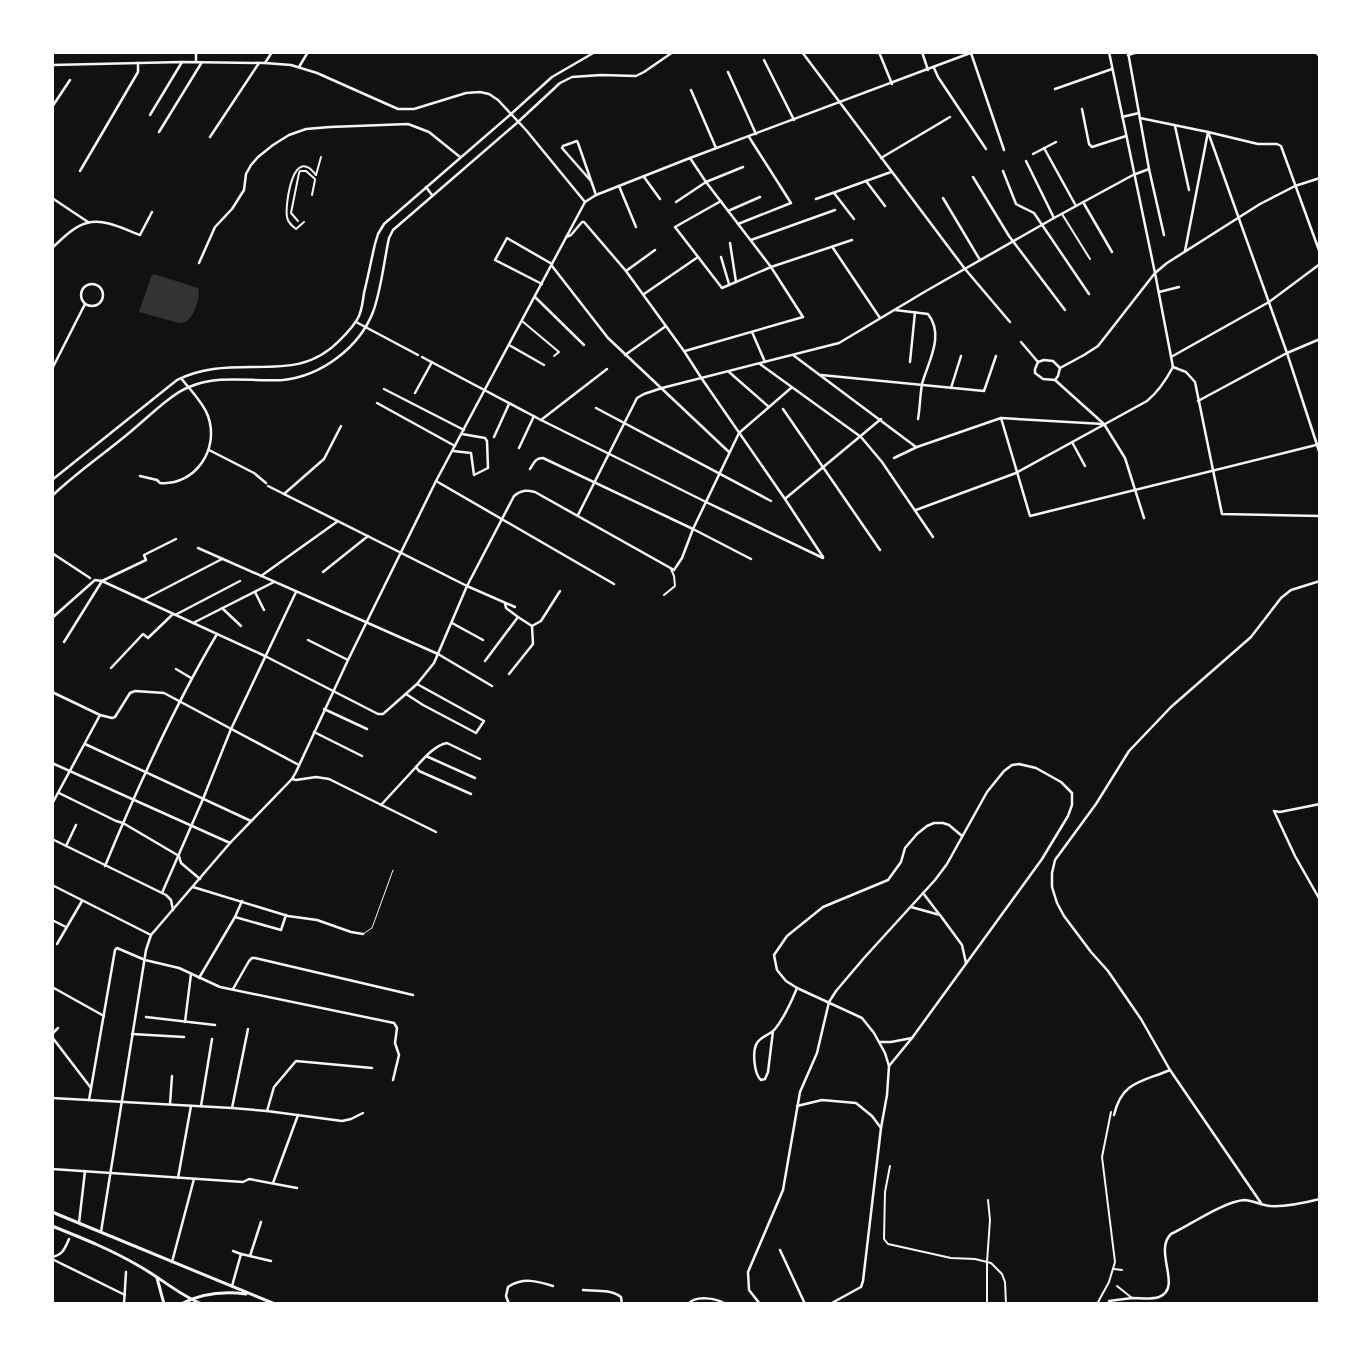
<svg xmlns="http://www.w3.org/2000/svg" width="1372" height="1356" viewBox="0 0 1372 1356" font-family="'Asap Condensed',sans-serif">
  <rect width="100%" height="100%" fill="#111"/>
  <path fill="#333" d="M154,274L198,288C201,296 195,312 190,318C187,322 183,323 179,323L139,312L151,277Z"/>
  <g fill="none" stroke-linecap="round" stroke-linejoin="round">
    <path stroke="#f5f5f5" stroke-width="1" d="M363,934L372,928L393,870"/>
    <g stroke="#f5f5f5" stroke-width="2">
      <path d="M316,175L321,157"/>
      <path d="M312,195L315,180"/>
      <path d="M1062,214L1090,259"/>
      <path d="M298,221L291,213L299,173L300,171H306L315,179"/>
      <path d="M304,222L296,229C292,226 288,223 287,217C285,207 291,160 307,167C311,168 313,172 316,175"/>
      <path d="M522,321L559,352L554,356"/>
      <path d="M664,595L675,586L674,576L671,569"/>
      <path d="M890,1166L885,1192L884,1239L888,1244L951,1258L975,1259L991,1263L1002,1274L1005,1282L1006,1304"/>
      <path d="M1114,1269L1122,1270"/>
      <path d="M1117,1286L1132,1298"/>
      <path d="M987,1304V1262L990,1220L988,1200"/>
      <path d="M1097,1304L1109,1282L1115,1262L1102,1157L1111,1112"/>
    </g>
    <g stroke="#f5f5f5" stroke-width="2.5">
      <path d="M196,52V62"/>
      <path d="M802,52L965,269L1010,322"/>
      <path d="M879,52L892,84"/>
      <path d="M922,52L928,70"/>
      <path d="M1109,52L1155,273L1173,367"/>
      <path d="M1128,52L1149,169L1164,235"/>
      <path d="M971,53L1004,150"/>
      <path d="M1128,55L1138,52"/>
      <path d="M764,60L794,120"/>
      <path d="M299,67L308,52"/>
      <path d="M934,68L938,77L986,149"/>
      <path d="M728,72L756,134"/>
      <path d="M1055,89L1112,69"/>
      <path d="M691,90L716,148"/>
      <path d="M52,107L70,80"/>
      <path d="M1082,109L1089,144L1092,147L1126,136"/>
      <path d="M511,114L552,77L595,52"/>
      <path d="M150,115L182,62"/>
      <path d="M1122,117L1139,113"/>
      <path d="M1140,118L1208,132L1258,144H1277L1281,146L1320,253"/>
      <path d="M518,122L560,83L572,77L601,75L636,76L644,72L673,52"/>
      <path d="M1175,126L1189,190"/>
      <path d="M159,132L202,62"/>
      <path d="M1208,132L1287,353L1320,454"/>
      <path d="M210,137L259,63"/>
      <path d="M1044,148L1076,206"/>
      <path d="M1033,154L1056,142"/>
      <path d="M881,158L950,117"/>
      <path d="M1026,161L1054,218"/>
      <path d="M80,171L138,72V63"/>
      <path d="M1003,171L1016,204L1034,213L1089,294"/>
      <path d="M644,177L660,199"/>
      <path d="M973,177L1009,236L1065,310"/>
      <path d="M591,181L562,148L563,146L577,141L578,143L596,195"/>
      <path d="M866,181L885,206"/>
      <path d="M619,186L636,227"/>
      <path d="M834,193L854,219"/>
      <path d="M52,198L88,222"/>
      <path d="M943,198L980,260"/>
      <path d="M816,199L891,172"/>
      <path d="M721,201L675,227L722,288L771,267L852,240"/>
      <path d="M676,202L706,182L743,167"/>
      <path d="M1083,202L1112,252"/>
      <path d="M728,211L760,197"/>
      <path d="M738,224L791,203L749,137"/>
      <path d="M566,237L571,235L582,222H584L626,271L684,351L702,379L785,499L823,557"/>
      <path d="M751,240L835,210"/>
      <path d="M730,243L736,282"/>
      <path d="M52,248C62,239 74,226 87,223C104,218 124,229 140,235L152,212"/>
      <path d="M833,248L880,318"/>
      <path d="M1185,251L1208,132"/>
      <path d="M721,257L729,284"/>
      <path d="M199,263L215,227L232,209L244,190L246,174L251,165L258,157L273,145L289,135L306,129L330,127L408,124L429,132L460,157"/>
      <path d="M552,266L608,338L729,452"/>
      <path d="M626,271L655,250"/>
      <circle cx="92" cy="295" r="11"/>
      <path d="M542,284L495,260L507,238L552,264"/>
      <path d="M1159,292L1179,287"/>
      <path d="M644,294L698,257"/>
      <path d="M535,297L584,345"/>
      <path d="M895,310L928,314C945,335 928,362 922,384C920,396 920,408 918,419"/>
      <path d="M356,322L418,355"/>
      <path d="M752,332L765,362"/>
      <path d="M1021,342L1038,362"/>
      <path d="M509,345L544,365"/>
      <path d="M685,351L803,317L771,267L706,182L690,158"/>
      <path d="M625,355L666,326"/>
      <path d="M793,355L916,447"/>
      <path d="M422,357L541,420L706,502L823,558"/>
      <path d="M1171,357L1269,302L1320,264"/>
      <path d="M1044,360L1053,361L1060,368L1058,376L1055,380L1043,379L1035,373V369L1038,362Z"/>
      <path d="M910,362L915,312"/>
      <path d="M760,364L861,437L882,462L933,537"/>
      <path d="M1173,367L1186,372L1195,382L1222,514L1320,516"/>
      <path d="M1060,368L1084,355L1098,346L1155,273L1167,263L1260,204L1295,186L1320,178"/>
      <path d="M52,369L85,304"/>
      <path d="M729,372L769,407"/>
      <path d="M821,375L984,391L996,356"/>
      <path d="M1055,380L1104,424L1125,458L1144,518"/>
      <path d="M951,388L961,356"/>
      <path d="M384,389L464,430"/>
      <path d="M415,393L432,362"/>
      <path d="M1198,401L1287,353L1320,339"/>
      <path d="M377,403L455,446"/>
      <path d="M596,408L771,501"/>
      <path d="M783,409L880,550"/>
      <path d="M1001,418L1030,516L1320,444"/>
      <path d="M541,420L607,369"/>
      <path d="M494,437L509,404"/>
      <path d="M1072,442L1085,466"/>
      <path d="M519,448L534,416"/>
      <path d="M209,450L254,473L266,483"/>
      <path d="M453,451L471,453L474,475L488,468L487,441L485,438L462,434"/>
      <path d="M894,458L917,447L1001,418L1103,424"/>
      <path d="M530,469C534,463 535,458 543,458L693,529L751,559"/>
      <path d="M140,476L157,480L160,483C195,486 220,449 208,416C203,402 190,390 181,378"/>
      <path d="M436,481L614,584"/>
      <path d="M268,486L467,586L515,607"/>
      <path d="M284,494L324,459L341,426"/>
      <path d="M786,498L881,419"/>
      <path d="M916,510L1016,473L1147,401C1158,392 1166,380 1173,367"/>
      <path d="M578,515L637,398L644,394L662,388L839,343L926,291L1054,218L1133,175L1149,169"/>
      <path d="M198,548L438,654L492,686"/>
      <path d="M52,553L90,578"/>
      <path d="M323,572L368,536"/>
      <path d="M261,576L338,521"/>
      <path d="M255,592L264,610"/>
      <path d="M143,600L222,559"/>
      <path d="M222,608L241,626"/>
      <path d="M175,615L240,581"/>
      <path d="M52,618L95,580L102,581L265,656L378,714H383L417,684L434,663L467,586L514,496C521,490 526,490 535,492L674,570L682,558L693,529L739,433L791,388"/>
      <path d="M193,623L274,582"/>
      <path d="M452,623L483,640"/>
      <path d="M532,626L541,621L560,591"/>
      <path d="M308,640L348,660"/>
      <path d="M64,642L102,581L146,560L144,555L176,539"/>
      <path d="M485,661L518,617L506,608L505,603"/>
      <path d="M111,668L143,634L148,638L173,614"/>
      <path d="M176,669L191,678"/>
      <path d="M509,674L533,644L532,626L518,617"/>
      <path d="M52,692L100,715L112,718L115,717L130,693L135,691L164,693L299,765"/>
      <path d="M406,694L423,705L476,733L484,721L417,684"/>
      <path d="M324,709L367,729"/>
      <path d="M314,732L362,756"/>
      <path d="M85,744L251,821"/>
      <path d="M426,756L475,778"/>
      <path d="M52,763L230,843"/>
      <path d="M416,767C424,758 435,745 447,743L480,759"/>
      <path d="M292,779L296,780L316,777L329,779L436,832"/>
      <path d="M59,793L116,821L123,823L179,856L181,863L200,879"/>
      <path d="M52,804L100,715"/>
      <path d="M1320,804L1280,812L1274,811L1295,856L1320,900"/>
      <path d="M381,805L416,767L419,771L471,794"/>
      <path d="M52,839L166,895L171,900L173,910"/>
      <path d="M66,846L76,825"/>
      <path d="M105,866C138,786 173,708 217,634"/>
      <path d="M52,885L151,935"/>
      <path d="M193,887L288,916L317,920L351,932L363,934"/>
      <path d="M162,893L203,799L231,729L296,592"/>
      <path d="M923,893L939,914"/>
      <path d="M911,907L940,915L962,945L966,963"/>
      <path d="M235,917L281,930L286,915"/>
      <path d="M52,920L66,927"/>
      <path d="M57,944L82,901"/>
      <path d="M199,978L235,917L242,901"/>
      <path d="M52,987L104,1016"/>
      <path d="M233,989L249,961L252,958H255L413,995"/>
      <path d="M146,1017L215,1025"/>
      <path d="M185,1022L191,974"/>
      <path d="M773,1031L768,1072L765,1079L761,1080C754,1074 752,1051 757,1043C761,1036 770,1035 775,1029C785,1017 791,1002 797,988"/>
      <path d="M52,1034L58,1028"/>
      <path d="M132,1034L184,1037"/>
      <path d="M52,1037L91,1088"/>
      <path d="M879,1042H891L912,1038"/>
      <path d="M889,1066L885,1053L874,1033L862,1018L797,988L786,981L777,970L774,955L787,936L823,907L888,880L901,862L905,848L917,834L927,826L934,823H943L949,825L962,836"/>
      <path d="M1170,1070L1261,1203"/>
      <path d="M52,1098L232,1108L267,1111L342,1121L351,1119L363,1113"/>
      <path d="M89,1100L115,950L117,948L145,960L179,968L220,987L394,1023L397,1028L395,1043L399,1055L393,1080"/>
      <path d="M170,1104L172,1076"/>
      <path d="M201,1106L212,1039"/>
      <path d="M797,1106L822,1100L856,1103L872,1116L881,1128"/>
      <path d="M232,1108L248,1029"/>
      <path d="M267,1111L274,1087L296,1061L372,1068"/>
      <path d="M1114,1115C1122,1081 1142,1082 1170,1070L1141,1019L1108,971L1091,952L1064,916L1057,903L1052,887V873L1055,860L1096,804L1129,751L1171,707L1251,637L1281,598L1291,590L1320,581"/>
      <path d="M52,1169L243,1182L249,1179L297,1188"/>
      <path d="M178,1178L191,1106"/>
      <path d="M273,1183L298,1115"/>
      <path d="M79,1223L85,1171"/>
      <path d="M780,1250L805,1304"/>
      <path d="M233,1251L241,1254"/>
      <path d="M250,1256L271,1261"/>
      <path d="M52,1257C63,1255 65,1248 69,1239"/>
      <path d="M52,1259L125,1295"/>
      <path d="M172,1262L194,1179"/>
      <path d="M232,1286L241,1254L250,1256L261,1222"/>
      <path d="M583,1290C595,1291 611,1289 621,1297L622,1304"/>
      <path d="M1109,1301C1116,1300 1124,1299 1132,1298C1141,1298 1150,1300 1159,1297C1183,1288 1153,1251 1171,1234C1190,1225 1223,1202 1244,1200C1252,1200 1261,1205 1270,1206C1286,1207 1304,1203 1320,1199"/>
      <path d="M124,1304L126,1272"/>
      <path d="M509,1304L506,1296L508,1287C523,1277 537,1281 553,1286"/>
      <path d="M688,1304C696,1295 716,1298 726,1304"/>
      <path d="M760,1304L749,1290L748,1272L783,1190L800,1092L817,1053L829,1002L836,991L864,958L935,880L947,864L987,792L1004,771L1012,765L1019,764L1036,768L1061,782L1072,793V805L1068,816L1042,859L912,1038L889,1066L887,1095L881,1128L863,1281L861,1287L830,1304"/>
    </g>
    <g stroke="#f5f5f5" stroke-width="2.5">
      <path d="M1316,52L1320,57"/>
      <path d="M265,63L272,52"/>
      <path d="M52,65L182,62L265,63L291,65L317,73L398,109H414L466,93L480,92L489,94L498,100L526,130L585,202"/>
      <path d="M426,187L432,195"/>
      <path d="M52,480L177,380C201,368 225,367 252,367C287,367 314,367 340,340C347,333 355,325 359,316C362,309 363,301 364,293C368,277 371,261 375,244L378,234L384,224L511,114"/>
      <path d="M52,496C76,473 104,454 129,433C144,421 172,393 189,387C219,374 251,382 283,380C321,376 359,348 373,312C381,291 384,261 389,238L393,230L518,122"/>
      <path d="M101,1232L146,950L151,935L230,843L292,779L296,772L348,660L436,481L585,202L596,195L690,158L973,52"/>
    </g>
    <g stroke="#f5f5f5" stroke-width="3">
      <path d="M52,1212L275,1304"/>
      <path d="M52,1226C82,1238 112,1250 139,1266C161,1278 179,1295 202,1304"/>
      <path d="M157,1278L164,1304"/>
      <path d="M181,1304C202,1293 223,1291 246,1294"/>
    </g>
  </g>
  <rect width="1372" height="1356" fill="none" stroke="#ffffff" stroke-width="108"/>
</svg>
